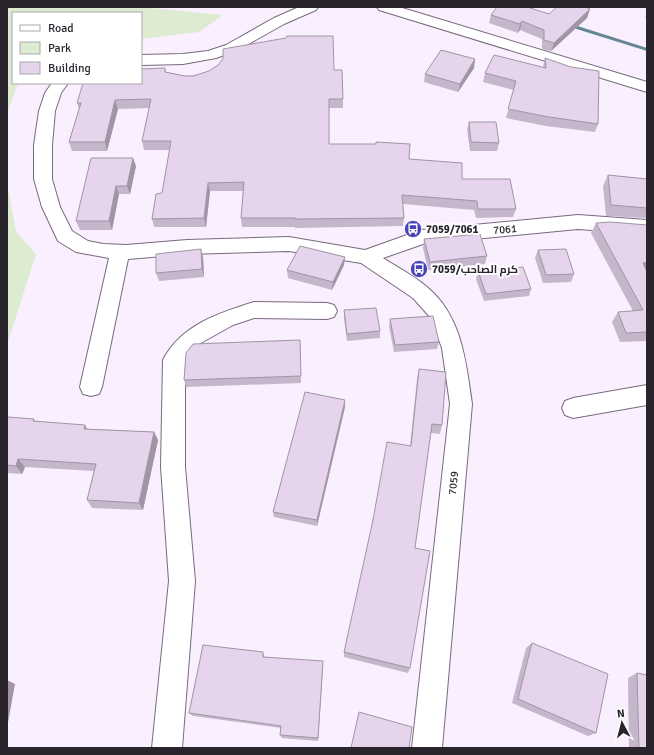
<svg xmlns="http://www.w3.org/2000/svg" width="654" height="755" viewBox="0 0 654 755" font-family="Signika,Cairo,sans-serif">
  <rect width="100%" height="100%" fill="#f9effe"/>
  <g fill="#ddebd0">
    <path d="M7,7H140L223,15L199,32L141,39V13H13V83H18L7,114Z"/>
    <path d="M7,182L16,232L36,254L7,345Z"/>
  </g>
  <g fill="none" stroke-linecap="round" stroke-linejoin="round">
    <path fill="#638792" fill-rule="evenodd" d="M567,24H571L647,48V51L567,26Z"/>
    <defs>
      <g id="minor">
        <path d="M299,7H318L316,10L284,24L236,51L216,58L183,64L141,65V55L183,54L208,51L226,45L274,18Z"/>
        <path d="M377,7H399L647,82V92L379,10Z"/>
        <path d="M52,83H68L61,93L55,111L52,145V179L60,207L72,231L88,241L103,244L126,245L187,240L289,237L365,250L421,230L578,215L647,220V234L578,229L423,244L383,258C397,267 414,276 427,287C462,316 466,362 472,404L442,748H412L450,404L442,348L430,317L413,298L361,263L289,251L187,254L128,259L102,387L99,394L91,396L83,394L80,387L109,258L76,252L58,241L42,207L34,179V145L39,111L45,93Z"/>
        <path d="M254,302L327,303L334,305L337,311L334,317L327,319L254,318L233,325L199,344L185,362V467L195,581L182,748H152L169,581L161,467L163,360C181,325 219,313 254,302Z"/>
        <path d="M647,385V405L573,418L565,415L562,408L565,401L573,398Z"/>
      </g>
    </defs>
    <use href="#minor" stroke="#796a7f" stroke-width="2"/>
    <use href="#minor" fill="#fff" fill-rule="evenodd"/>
  </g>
  <g fill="#c5b6cb">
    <path d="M590,9L587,18L551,51L542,49V39L520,30L518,33L489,23L491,15L549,14Z"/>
    <path d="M647,12V18H645Z"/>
    <path d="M545,58L598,124L595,132L546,126L506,118L514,90L483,82L485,73L543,67Z"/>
    <path d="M475,59L474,68L458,92L424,82L425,74Z"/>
    <path d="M165,68L166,72L185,76L334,70L343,99V108H329V144L409,159L462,179L516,209L513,217L476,218L474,210L403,204L404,218L403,226L295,228V227H242L241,218L243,191H210L206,227H154L152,219L162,193L170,150H144L142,141L149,108L118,109L107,151H72L69,142L79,109L77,103Z"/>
    <path d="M469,122L499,143L497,151H470L467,130Z"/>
    <path d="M136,166L130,194H119L112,230H80L76,221Z"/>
    <path d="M608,175L647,179V218L606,216L603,186Z"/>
    <path d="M596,223L647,225V271H646L647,272V341L620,342L612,322L618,312L633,311L591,233Z"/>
    <path d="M424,239L487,256L485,264L428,270L423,248Z"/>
    <path d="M538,250L574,274L571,282L543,283L535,258Z"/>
    <path d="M203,257L204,277L159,281L156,273Z"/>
    <path d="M345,257L344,265L332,290L288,278L287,270Z"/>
    <path d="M478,271L531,289L529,296L484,301L476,279Z"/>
    <path d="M344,310L380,331V338L347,341L344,318Z"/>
    <path d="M390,319L439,342L437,349L394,352L389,326Z"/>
    <path d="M300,340L301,383L186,387L184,380Z"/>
    <path d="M419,369L442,425L440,434L431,433L415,548L410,668L408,673L344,657V652L410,446L417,379Z"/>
    <path d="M345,407L317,526L274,517L273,512Z"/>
    <path d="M34,419L35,421L88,429L154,432L158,440L143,510L92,508L87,500L94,471L25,467L22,474L7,473V421Z"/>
    <path d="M532,643L596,733L588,736L512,703L526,648Z"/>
    <path d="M263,652L265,657L323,665L318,741L282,738L280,735L281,728L193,716L189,713Z"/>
    <path d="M637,673L647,748H629L628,678Z"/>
  </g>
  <g fill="#a094a5">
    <path d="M590,9L587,18L551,51L554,43Z"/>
    <path d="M522,21L520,30L518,33L520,24Z"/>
    <path d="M475,59L474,68L458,92L460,84Z"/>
    <path d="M115,100L118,109L107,151L105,142Z"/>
    <path d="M133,158L136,166L130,194L127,186Z"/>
    <path d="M208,183L210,191L206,227L204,218Z"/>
    <path d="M116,186L119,194L112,230L109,221Z"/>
    <path d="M201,249L203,257L204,277L202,269Z"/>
    <path d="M345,257L344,265L332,290L333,282Z"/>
    <path d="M647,262V271L637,273L643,263Z"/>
    <path d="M345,400V407L317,526V520Z"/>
    <path d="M85,425L90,434L84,429Z"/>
    <path d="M154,432L158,440L143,510L139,503Z"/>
    <path d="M18,459L25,467L22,474L16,466Z"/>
    <path d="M323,661V665L318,741V738Z"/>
    <path d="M7,680L15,684L7,728Z"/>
  </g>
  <g fill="#e5d4ec" stroke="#a094a5">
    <path d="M497,7H527L549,14L557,7H585L590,9L554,43L544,40V30L522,21L520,24L491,15Z"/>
    <path d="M287,36H333L334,70H342L343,99H329V144H376V142L410,144L409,159L462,163V179H510L516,209H478L477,201L402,195L404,218L295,219V218H241L244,182L208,183L204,218L152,219L156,194L162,193L171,141H142L151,99L115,100L105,142H69L81,103H77L83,83H141V69L165,68V72L185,76H193L209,71L218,65L223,59V49L286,38Z"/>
    <path d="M441,50L475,59L460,84L425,74Z"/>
    <path d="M494,55L546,68L545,58L571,67L599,71L598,124L549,117L508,109L516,81L485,73Z"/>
    <path d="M469,122H496L499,143L471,142Z"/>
    <path d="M91,158H133L127,186H116L109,221H76Z"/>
    <path d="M608,175L647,179V208L611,205Z"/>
    <path d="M610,222L647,225V262L643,263L647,272V332L626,333L618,312L643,310L596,223Z"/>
    <path d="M480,234L487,256L430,262L424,239Z"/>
    <path d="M300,246L345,257L333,282L287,270Z"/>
    <path d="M201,249L202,269L156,273V254Z"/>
    <path d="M566,249L574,274L546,275L538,250Z"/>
    <path d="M523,267L531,289L486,294L478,271Z"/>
    <path d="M376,308L380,331L347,334L344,310Z"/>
    <path d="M433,316L439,342L395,345L390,319Z"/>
    <path d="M300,340L301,376L184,380L186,353L193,344Z"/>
    <path d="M419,369L446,372L442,425L432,424L415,548L430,551L410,668L344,652L373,520L387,442L411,446Z"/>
    <path d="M305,392L345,400L317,520L273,512Z"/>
    <path d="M8,417L34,419L33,421L85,425L84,429L154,432L139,503L87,500L96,464L18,459L16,466L7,465V421Z"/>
    <path d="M532,643L608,674L596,733L518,699Z"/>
    <path d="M203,645L263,652V657L323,661L318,738L280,735L281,726L189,713Z"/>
    <path d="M637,673L647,675V748H639Z"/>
    <path d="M359,712L412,727L409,748H351Z"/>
  </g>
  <defs>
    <symbol id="bus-disc" viewBox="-11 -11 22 22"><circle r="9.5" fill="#4741b7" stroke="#fff"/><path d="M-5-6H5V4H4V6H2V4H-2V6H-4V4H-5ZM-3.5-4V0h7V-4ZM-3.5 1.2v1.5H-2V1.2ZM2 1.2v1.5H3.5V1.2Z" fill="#fff"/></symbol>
  </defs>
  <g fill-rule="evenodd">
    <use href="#bus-disc" x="403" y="219" width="20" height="20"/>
    <use href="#bus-disc" x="409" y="259" width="20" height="20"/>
  </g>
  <g text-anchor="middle" stroke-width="4" stroke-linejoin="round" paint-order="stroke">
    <g font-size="11" font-weight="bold" fill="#2a242c" stroke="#fff" text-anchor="start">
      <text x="426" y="233">7059/7061</text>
      <text x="432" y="273">كرم الصاحب/7059</text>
    </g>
    <g font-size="11" fill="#2a242c" stroke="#fff">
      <text transform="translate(505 229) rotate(-5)" y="4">7061</text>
      <text transform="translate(453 483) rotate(-84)" y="4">7059</text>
    </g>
  </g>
  <rect width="654" height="755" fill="none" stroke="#2a242c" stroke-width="16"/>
  <rect x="12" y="12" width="130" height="72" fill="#ffffff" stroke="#aaa7ab"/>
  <rect x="20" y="25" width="20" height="6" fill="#ffffff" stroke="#aaa7ab"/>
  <text x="48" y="32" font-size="12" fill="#2a242c">Road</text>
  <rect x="20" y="42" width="20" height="12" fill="#ddebd0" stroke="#aaa7ab"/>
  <text x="48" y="52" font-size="12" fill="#2a242c">Park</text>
  <rect x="20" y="62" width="20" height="12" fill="#e5d4ec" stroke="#aaa7ab"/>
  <text x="48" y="72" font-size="12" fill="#2a242c">Building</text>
  <g transform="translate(622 723) rotate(353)" stroke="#ffffff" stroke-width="3" paint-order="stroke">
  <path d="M0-3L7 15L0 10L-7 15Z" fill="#2a242c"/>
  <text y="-6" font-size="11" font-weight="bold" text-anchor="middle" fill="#2a242c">N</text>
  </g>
</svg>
